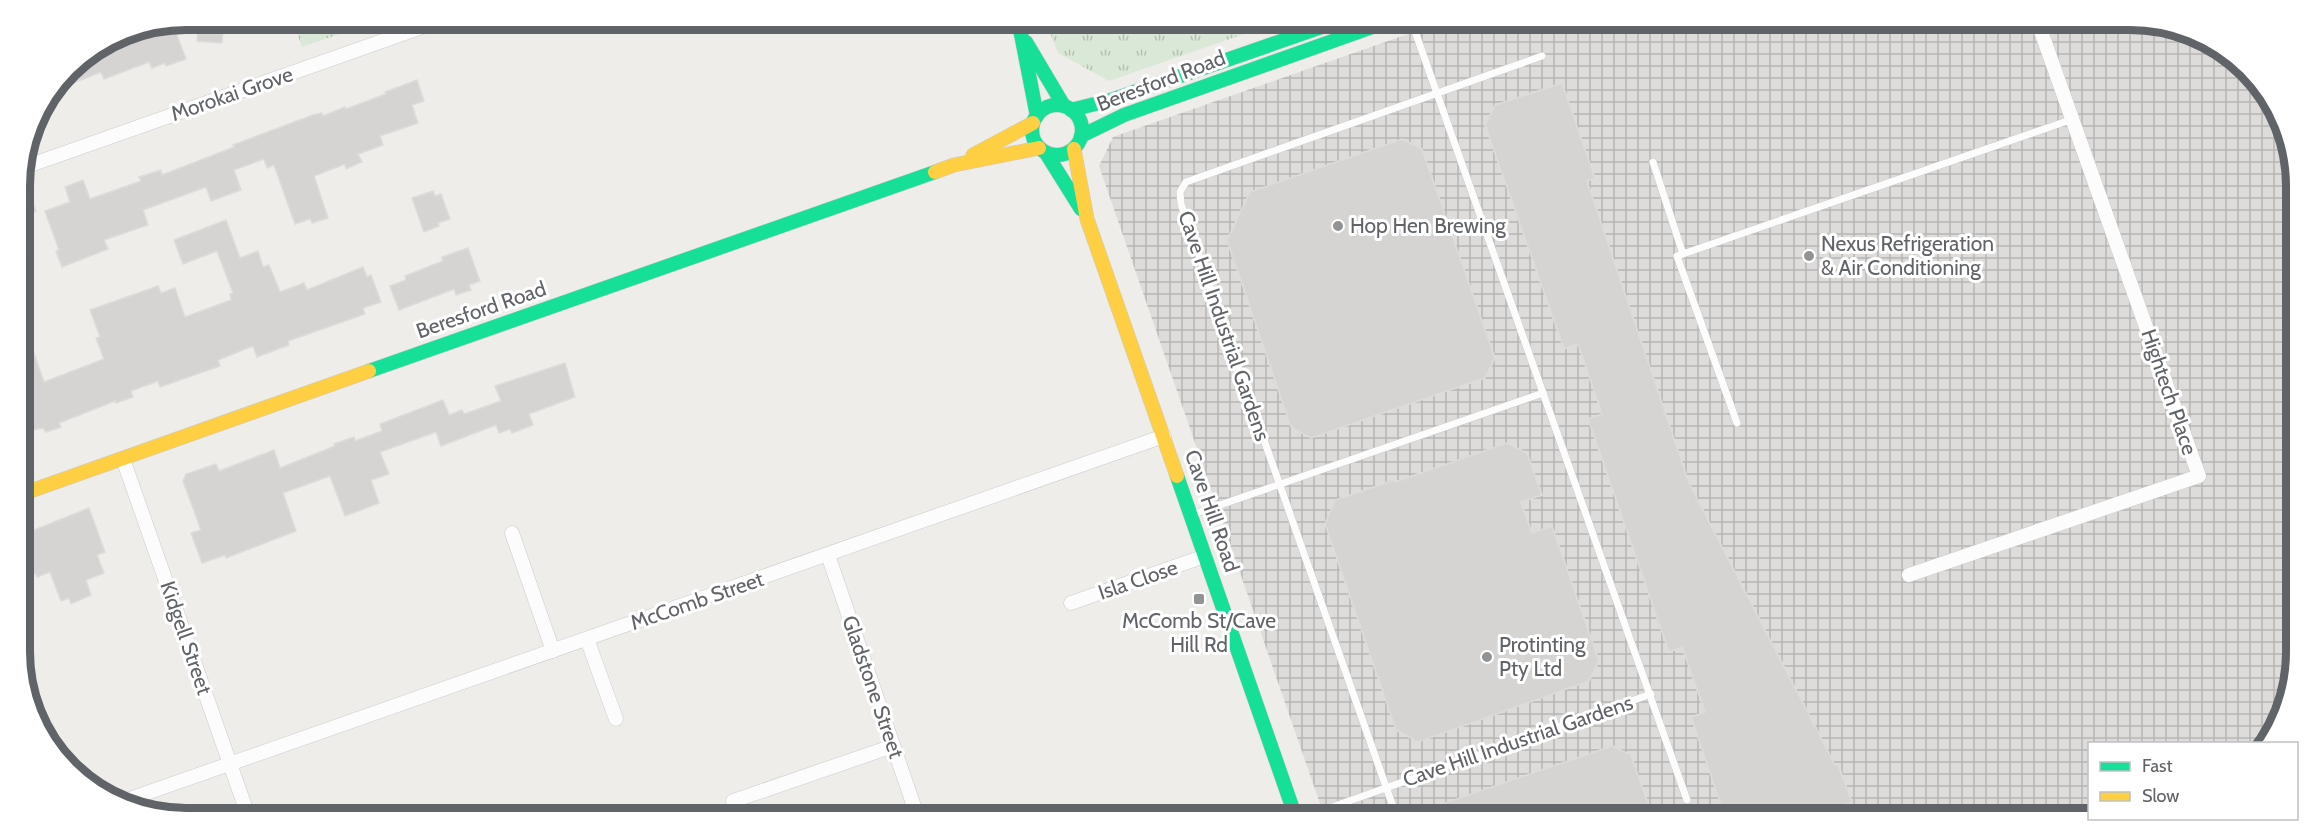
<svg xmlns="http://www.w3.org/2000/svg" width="2316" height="838" viewBox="0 0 2316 838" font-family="Cabin,sans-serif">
  <defs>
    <pattern id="industrial-grid" width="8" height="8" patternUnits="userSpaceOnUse" patternTransform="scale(1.5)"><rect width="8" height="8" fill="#dedcdb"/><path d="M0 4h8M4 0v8" fill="none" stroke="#b7b6b5"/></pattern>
    <pattern id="park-tufts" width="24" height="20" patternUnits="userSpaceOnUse" patternTransform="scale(1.5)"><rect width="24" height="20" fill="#dae8d8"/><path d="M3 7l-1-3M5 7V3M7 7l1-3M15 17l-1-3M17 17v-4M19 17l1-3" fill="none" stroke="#b4c0b3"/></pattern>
  </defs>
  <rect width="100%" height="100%" fill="#efedea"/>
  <path fill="url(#industrial-grid)" d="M1448,20H2130L2183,28L2256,76L2295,164L2296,652L2288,705L2261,743L2090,744L2089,818H1325L1099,166L1113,137Z"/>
  <g fill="url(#park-tufts)">
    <path d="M292,20H380L302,47Z"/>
    <path d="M1045,20H1284L1109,81L1058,53Z"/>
  </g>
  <g fill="#d5d4d3" stroke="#dedcda" stroke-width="1.5">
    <path d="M199,20H224L222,43L197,41Z"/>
    <path d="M172,22L186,59L166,66L165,63L152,68L149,62L104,79L101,72L53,91L76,61L122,32Z"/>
    <path d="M417,80L424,101L412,105L418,123L380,136L383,145L358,154L362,162L346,169L345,164L314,176L328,218L312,223L310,219L295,224L274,165L267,168L264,159L234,170L241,190L211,201L206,187L143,210L148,225L104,240L108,249L62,267L56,251L59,250L45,211L70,202L65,187L83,180L90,199L141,181L139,177L161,170L162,175L234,147L233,145L313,115L322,113L323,116L345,107L346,109L386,94L385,92Z"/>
    <path d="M1562,83L1595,178L1587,181L1689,483L1835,765L1838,764L1852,802L1807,818H1689L1688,816L1721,805L1691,717L1705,712L1682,647L1669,652L1588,419L1602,414L1578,344L1564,349L1485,125L1495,105Z"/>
    <path d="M1402,139L1422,149L1495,358L1485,378L1311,438L1291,427L1227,240L1250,192Z"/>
    <path d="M20,177H23L36,211L20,217Z"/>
    <path d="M433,191L435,196L441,194L450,219L438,223L439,226L424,232L412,198Z"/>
    <path d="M226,220L240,258L258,251L263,267L269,265L280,292L304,283L307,290L363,267L367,277L371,275L381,302L363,308L365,314L288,341L289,345L257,357L253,346L218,360L220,366L160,387L158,381L131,391L133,397L116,403L115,401L59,423L61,427L46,432L43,428L33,430L27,413L21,415V358L34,353L44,382L104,359L96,338L100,337L90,310L158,286L161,293L175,288L185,317L231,300L230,294L233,293L217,251L183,264L174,240Z"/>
    <path d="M468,248L480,281L469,285L471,290L456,295L454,289L399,310L390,286L406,280L405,276L443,261L442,257Z"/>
    <path d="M565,363L575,397L529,414L533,425L512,433L510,429L499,433L496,425L441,446L436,432L380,452L389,474L371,480L379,503L345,516L330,476L283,493L296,531L226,558L225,555L202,563L191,533L201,530L183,481L186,474L216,464L219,471L274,450L280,468L335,446L334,444L354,437L355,441L382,431L380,424L443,400L449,415L462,410L464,414L501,401L495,386Z"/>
    <path d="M1507,443L1527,453L1542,495L1521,502L1532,533L1552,526L1599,661L1589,681L1418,742L1396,730L1325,524L1335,500L1394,480L1395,482Z"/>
    <path d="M89,508L105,552L97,555L104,573L86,580L91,595L71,604L69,598L61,601L50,572L37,577L35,573L28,576L22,562V535Z"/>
    <path d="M1612,746L1631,755L1653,818H1432L1439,805Z"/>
  </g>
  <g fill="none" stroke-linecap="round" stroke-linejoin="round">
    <defs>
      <g id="lane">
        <path d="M1411,20L1687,800"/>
        <path d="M1653,162L1683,254"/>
        <path d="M1737,423L1677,256L2073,119"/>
        <path d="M1191,515L1543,393"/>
        <path d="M1301,818L1651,694"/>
        <path d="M1397,818L1181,204L1180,192L1186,182L1542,56"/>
      </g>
      <g id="street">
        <path d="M22,168L442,20"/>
        <path d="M123,459L249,818"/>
        <path d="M512,533L553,651"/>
        <path d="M828,555L918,818"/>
        <path d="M1909,575L2199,476L2037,20"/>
        <path d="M1071,603L1205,556"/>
        <path d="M587,639L616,719"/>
        <path d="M733,801L893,746"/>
        <path d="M121,802L1164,436"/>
      </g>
      <g id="fast">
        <path d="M1016,20L1021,34L1037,116"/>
        <path d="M1026,42L1064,106"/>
        <circle cx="1057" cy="130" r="25"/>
        <path d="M1071,110L1111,100L1342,20"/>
        <path d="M1081,136L1124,115L1392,20"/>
        <path d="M1046,153L1081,209"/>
        <path d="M369,371L935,172"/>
        <path d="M1177,476L1296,818"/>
      </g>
      <g id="slow">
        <path d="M1074,149L1087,219L1177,476"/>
        <path d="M973,155L1033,123"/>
        <path d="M935,172L954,165L1039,148"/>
        <path d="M22,494L369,371"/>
      </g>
    </defs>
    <use href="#lane" stroke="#cbcbca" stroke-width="8"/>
    <use href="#street" stroke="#cbcbca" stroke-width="15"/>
    <use href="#fast" stroke="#c9c9c9" stroke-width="15"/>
    <use href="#slow" stroke="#c9c9c9" stroke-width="15"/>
    <use href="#lane" stroke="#fdfcfc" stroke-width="7"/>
    <use href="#street" stroke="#fdfcfc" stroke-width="14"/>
    <use href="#fast" stroke="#16e098" stroke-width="14"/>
    <use href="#slow" stroke="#ffcf43" stroke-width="14"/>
  </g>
  <g fill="#929395" stroke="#fff" stroke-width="2">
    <circle cx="1338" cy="226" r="6"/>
    <circle cx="1809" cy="256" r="6"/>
    <rect x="1193" y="593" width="12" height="12" rx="3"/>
    <circle cx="1487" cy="657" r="6"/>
  </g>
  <g text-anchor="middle" stroke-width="6" stroke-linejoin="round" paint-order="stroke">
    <g font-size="21" fill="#606367" stroke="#fff">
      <text transform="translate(1161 81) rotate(-21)" y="7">Beresford Road</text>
      <text transform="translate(232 94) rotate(-19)" y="7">Morokai Grove</text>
      <text transform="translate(481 310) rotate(-19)" y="7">Beresford Road</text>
      <text transform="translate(1224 326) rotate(71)" y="7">Cave Hill Industrial Gardens</text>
      <text transform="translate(2169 392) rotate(71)" y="7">Hightech Place</text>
      <text transform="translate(1212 511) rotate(71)" y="7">Cave Hill Road</text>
      <text transform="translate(1138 580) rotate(-19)" y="7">Isla Close</text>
      <text transform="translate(697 601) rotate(-19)" y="7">McComb Street</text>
      <text transform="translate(186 638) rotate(71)" y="7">Kidgell Street</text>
      <text transform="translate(873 687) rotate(71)" y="7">Gladstone Street</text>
      <text transform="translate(1518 741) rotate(-19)" y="7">Cave Hill Industrial Gardens</text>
    </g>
    <g font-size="21" fill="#606367" stroke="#fff" text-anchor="start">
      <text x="1350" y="233">Hop Hen Brewing</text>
      <text x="1821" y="251">Nexus Refrigeration<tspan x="1821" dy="24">&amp; Air Conditioning</tspan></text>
      <text x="1199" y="628" text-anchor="middle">McComb St/Cave<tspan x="1199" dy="24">Hill Rd</tspan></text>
      <text x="1499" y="652">Protinting<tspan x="1499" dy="24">Pty Ltd</tspan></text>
    </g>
  </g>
  <path d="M0 0H2316V838H0ZM186 30H2130A156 156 0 0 1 2286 186V652A156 156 0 0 1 2130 808H186A156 156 0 0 1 30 652V186A156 156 0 0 1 186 30Z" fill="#fff" fill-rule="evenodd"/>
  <path fill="none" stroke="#606367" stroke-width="8" d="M186 30H2130A156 156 0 0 1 2286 186V652A156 156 0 0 1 2130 808H186A156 156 0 0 1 30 652V186A156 156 0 0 1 186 30Z"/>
  <rect x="2088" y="742" width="210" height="78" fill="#ffffff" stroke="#bfc1c2" stroke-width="1.5"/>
  <rect x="2100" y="762" width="30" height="9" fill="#16e098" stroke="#bfc1c2" stroke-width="1.5"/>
  <text x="2142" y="772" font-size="18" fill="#606367">Fast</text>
  <rect x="2100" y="792" width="30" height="9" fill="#ffcf43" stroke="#bfc1c2" stroke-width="1.5"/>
  <text x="2142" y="802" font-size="18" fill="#606367">Slow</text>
</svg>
